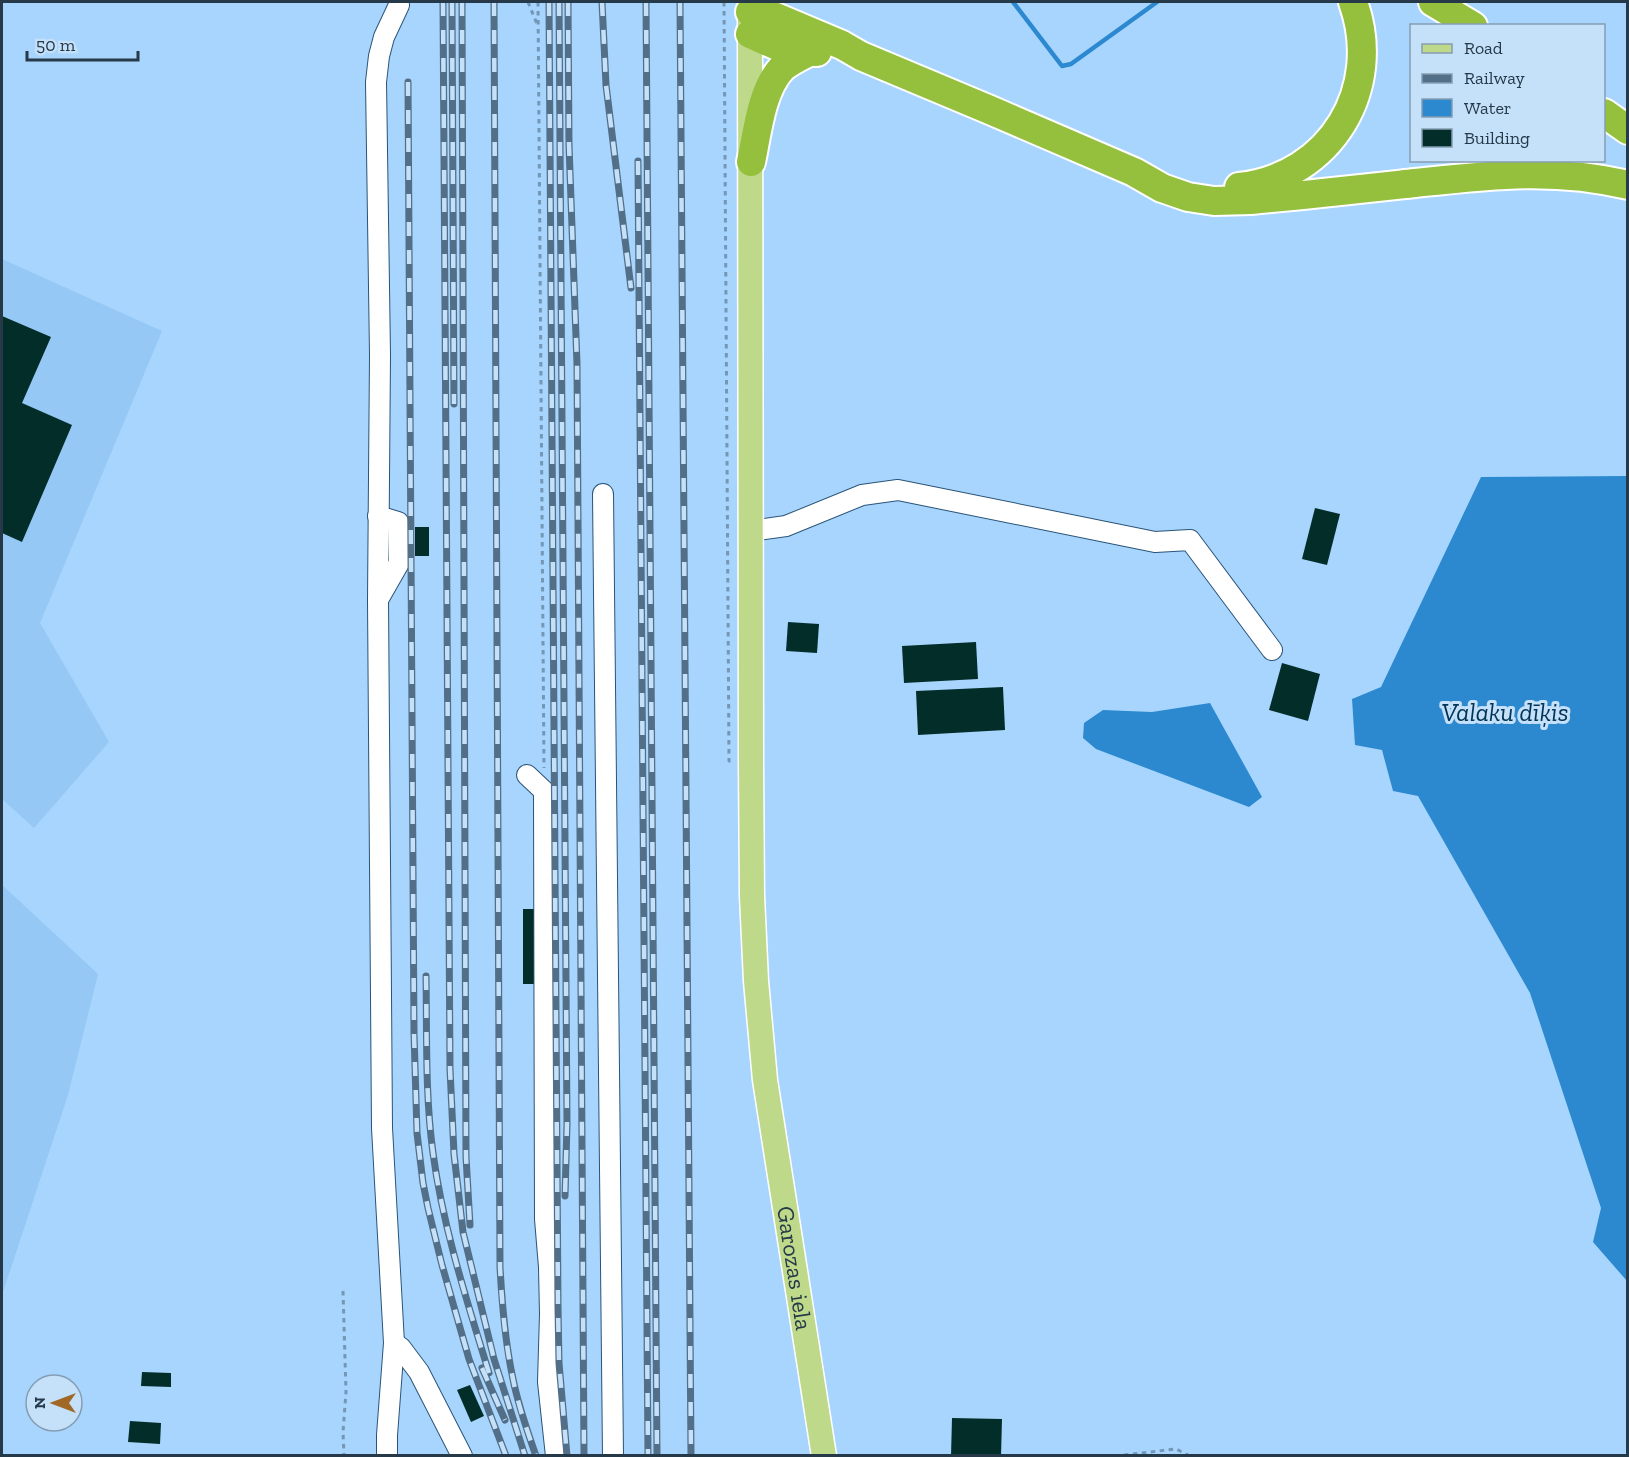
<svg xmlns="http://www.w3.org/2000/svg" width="1629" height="1457" viewBox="0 0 1629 1457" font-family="'Zilla Slab',serif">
  <rect width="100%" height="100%" fill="#a7d5fe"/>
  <g fill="#95c8f5">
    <path d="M2,259L162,331L40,623L109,742L34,828L2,799Z"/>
    <path d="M2,885L98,974L68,1095L2,1295Z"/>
  </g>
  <g fill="#2c89cf">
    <path d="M1627,476V1281L1593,1242L1601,1208L1530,993L1418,796L1393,791L1382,750L1355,745L1352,699L1381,687L1481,477Z"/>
    <path d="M1210,703L1262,797L1249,807L1096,749L1083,738L1084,723L1103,710L1152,712Z"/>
  </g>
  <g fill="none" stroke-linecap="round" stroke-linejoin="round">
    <path stroke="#2c89cf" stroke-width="4.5" d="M1013,2L1062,66L1071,64L1157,2"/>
  </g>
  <g fill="#032d29">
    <path d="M2,316L51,337L22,403L72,425L22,542L2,533Z"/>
    <path d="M1315,508L1340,514L1327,565L1302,559Z"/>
    <rect x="415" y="527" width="14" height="29"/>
    <path d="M788,622L819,624L817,653L786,651Z"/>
    <path d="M976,642L978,679L904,683L902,646Z"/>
    <path d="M1282,663L1320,674L1308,721L1269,710Z"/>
    <path d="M1003,687L1005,730L918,735L916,691Z"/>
    <rect x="523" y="909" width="15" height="75"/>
    <path d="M142,1372L171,1373V1387L141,1386Z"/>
    <path d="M470,1385L484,1416L471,1422L457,1390Z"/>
    <path d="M952,1418L1002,1419L1001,1456H951Z"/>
    <path d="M130,1421L161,1423L160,1444L128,1442Z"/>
  </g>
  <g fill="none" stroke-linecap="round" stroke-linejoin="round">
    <defs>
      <g id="minor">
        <path d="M603,494L613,1456"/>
        <path d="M378,516L398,522L399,563L379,598"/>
        <path d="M751,531L786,526L862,495L898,490L1155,542L1190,540L1272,650"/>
        <path d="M527,775L544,791L545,1219L549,1267L550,1314L548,1382L556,1456"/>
        <path d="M394,1343L401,1348L419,1372L462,1456"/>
        <path d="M387,1456V1435L394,1343L382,1128L378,600L380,355L376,82L379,56L384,37L399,5"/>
      </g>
      <g id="major">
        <path id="s1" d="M750,17L751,761L752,896L756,981L765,1080L824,1456"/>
      </g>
      <g id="highway">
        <path d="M1433,2L1473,26"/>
        <path d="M750,12L766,13L842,45L861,56L990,110L1134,172L1162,188L1188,197L1214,201L1251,200C1306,195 1360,189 1415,183C1489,175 1554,167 1628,185"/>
        <path d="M750,34L782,48L817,52"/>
        <path d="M1604,113L1628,130"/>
        <path d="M751,162C757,134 761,90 782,68C790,61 801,56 811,51"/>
        <path d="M1239,187C1331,177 1384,88 1353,2"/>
      </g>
    </defs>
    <use href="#minor" stroke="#2a5477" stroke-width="22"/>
    <use href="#major" stroke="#fff" stroke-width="27"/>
    <use href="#highway" stroke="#fff" stroke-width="32"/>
    <g stroke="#7497b6" stroke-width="3" stroke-dasharray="4.5 4.5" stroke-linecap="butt">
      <path d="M528,2L537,24"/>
      <path d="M538,2L544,768"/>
      <path d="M724,2L729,761H732"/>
      <path d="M343,1291L346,1392L343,1432L344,1456"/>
      <path d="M1115,1456L1176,1449L1190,1456"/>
    </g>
    <use href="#minor" stroke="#fff" stroke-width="20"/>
    <use href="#major" stroke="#bfd98b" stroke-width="24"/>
    <use href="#highway" stroke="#95c03e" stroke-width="28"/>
    <defs>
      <g id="rail">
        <path d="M443,2L450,1069L454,1154L463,1232L494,1359L525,1456"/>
        <path d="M452,2L454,404"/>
        <path d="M462,2L466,1157L470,1225"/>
        <path d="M494,2L500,1267C502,1305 505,1342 513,1379C518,1405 527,1430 536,1456"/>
        <path d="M549,2L558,1307L559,1363L567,1456"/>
        <path d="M559,2L567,1124L565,1196"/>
        <path d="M568,2L569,145L577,364L584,1456"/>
        <path d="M602,2L606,85L631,288"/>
        <path d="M646,2L657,1456"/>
        <path d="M680,2L691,1456"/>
        <path d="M408,82L414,1033L417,1133L423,1183L428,1208L442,1265L469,1359L506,1456"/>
        <path d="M638,161L648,1456"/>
        <path d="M426,976C427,1035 425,1095 433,1153C443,1228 467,1301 489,1373"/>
        <path d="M482,1368L505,1420"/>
      </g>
    </defs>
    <use href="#rail" stroke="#526f87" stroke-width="7"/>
    <use href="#rail" stroke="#c5e0f9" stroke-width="4.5" stroke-dasharray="14" stroke-linecap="butt"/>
  </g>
  <g text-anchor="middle" stroke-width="6" stroke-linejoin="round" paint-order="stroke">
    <g font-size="24" fill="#263949" stroke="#c5e0f9">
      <text dy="8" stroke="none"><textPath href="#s1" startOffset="1254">Garozas iela</textPath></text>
    </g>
    <g font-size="26" font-style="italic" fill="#013457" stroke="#c5e0f9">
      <text x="1505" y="721">Valaku dīķis</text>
    </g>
  </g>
  <rect width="1629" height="1457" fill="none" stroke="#263949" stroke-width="6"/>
  <rect x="1410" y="24" width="195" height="138" fill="#c5e0f9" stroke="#859db3" stroke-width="1.5"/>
  <rect x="1422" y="44" width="30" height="9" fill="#bfd98b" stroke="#859db3" stroke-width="1.5"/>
  <text x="1464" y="54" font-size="18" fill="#263949">Road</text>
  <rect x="1422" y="74" width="30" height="9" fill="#526f87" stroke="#859db3" stroke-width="1.5"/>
  <text x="1464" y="84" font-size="18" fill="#263949">Railway</text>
  <rect x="1422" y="99" width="30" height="18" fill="#2c89cf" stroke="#859db3" stroke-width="1.5"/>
  <text x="1464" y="114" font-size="18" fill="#263949">Water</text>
  <rect x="1422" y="129" width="30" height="18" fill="#032d29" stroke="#859db3" stroke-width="1.5"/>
  <text x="1464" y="144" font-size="18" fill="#263949">Building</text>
  <g transform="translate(54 1403) rotate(270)"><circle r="28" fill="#c5e0f9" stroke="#859db3" stroke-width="1.5"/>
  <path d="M0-4.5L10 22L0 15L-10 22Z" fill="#a06725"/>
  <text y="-9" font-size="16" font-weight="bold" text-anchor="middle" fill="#263949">N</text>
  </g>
  <path d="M27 51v9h111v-9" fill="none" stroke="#263949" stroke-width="3"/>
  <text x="36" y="51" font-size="18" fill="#263949" stroke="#c5e0f9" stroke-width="4.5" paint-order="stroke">50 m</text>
</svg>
